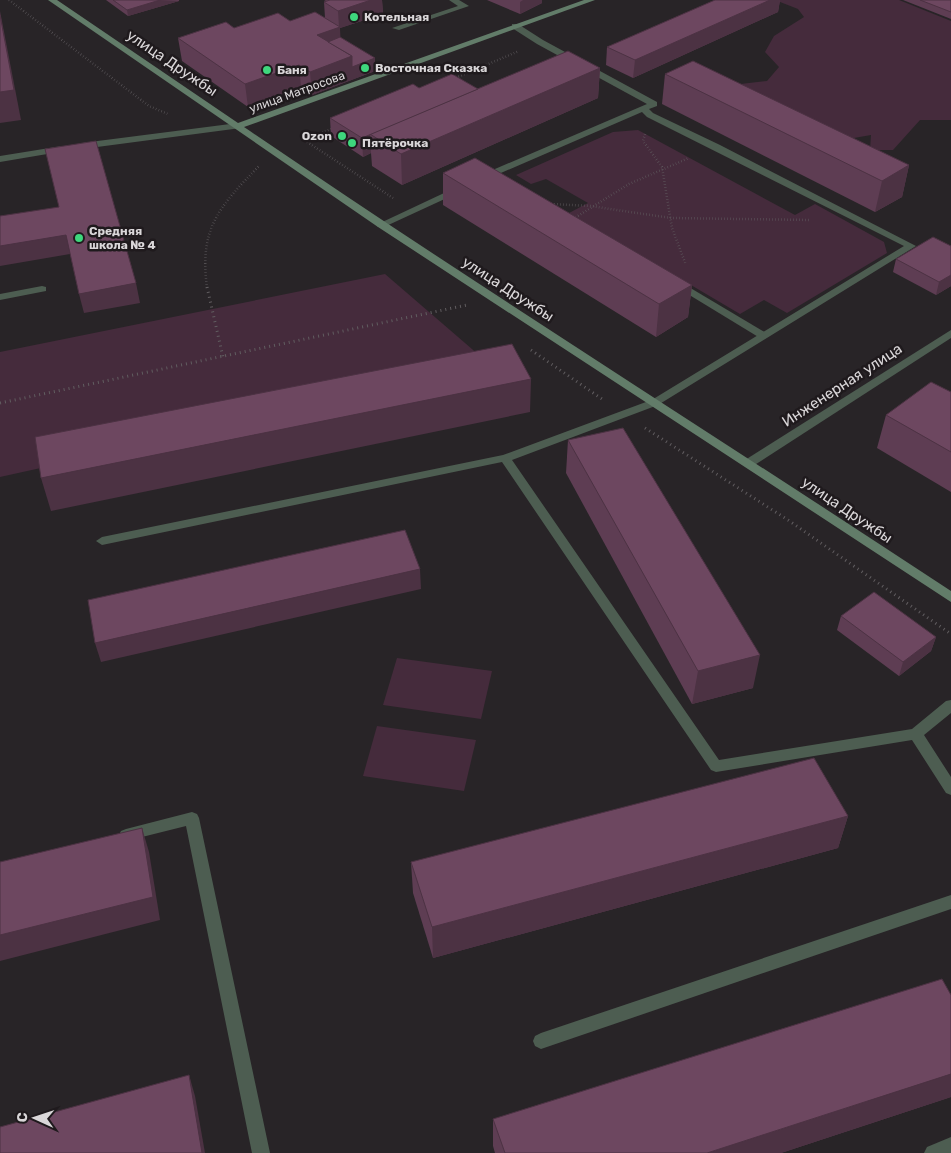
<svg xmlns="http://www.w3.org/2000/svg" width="951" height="1153" viewBox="0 0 951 1153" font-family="Rubik,sans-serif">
  <rect width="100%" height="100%" fill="#282427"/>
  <g fill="#452b3c">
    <path d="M775,0H899L951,21V120H920L893,150H870L871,135L831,142L732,85L767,81L779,67L765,52L774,36L804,17L798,9Z"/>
    <path d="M638,130L795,215L815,204L884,242L887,253L787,313L764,300L740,314L569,213L588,203L546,179L531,184L516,175L613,132Z"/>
    <path d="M385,274L494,368L0,477V352Z"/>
    <path d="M397,658L492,671L481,719L383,705Z"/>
    <path d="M377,726L476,740L464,791L363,776Z"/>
  </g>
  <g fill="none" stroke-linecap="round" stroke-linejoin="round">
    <g stroke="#615d60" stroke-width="2.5" stroke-dasharray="0.5 2.5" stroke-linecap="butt">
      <path d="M9,0L149,106L168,114"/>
      <path d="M453,79L519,51"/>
      <path d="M334,128L304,140L393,198"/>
      <path d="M645,134L643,141L662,167L672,228L686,265"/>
      <path d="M551,204L590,206L671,218L811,220"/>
      <path d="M573,219L629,184L689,158"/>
      <path d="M207,288C199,228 219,207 259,166"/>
    </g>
    <g stroke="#615d60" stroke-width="3" stroke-dasharray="1 4" stroke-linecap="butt">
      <path d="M207,287L223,357"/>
      <path d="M531,350L602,399"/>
      <path d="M0,403L467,305"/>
      <path d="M645,428L788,520L951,634"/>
    </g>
    <g fill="#4d5d51" fill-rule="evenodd">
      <path d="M449,0H459L469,6L399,30L392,28L458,6Z"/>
      <path d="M677,280L768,334L769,336L764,339L760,338L673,285V281Z"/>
      <path d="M42,286L46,287V291L0,300V294Z"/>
      <path d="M951,330V338L753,466H745L743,463L745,460Z"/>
      <path d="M654,399L658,401L660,403L658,405L512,460L719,760L912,729L946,701L951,700V713L924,735L951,777V795L946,793L912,740L716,772L711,770L502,462L102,545L96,541L102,537L503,455Z"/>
      <path d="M192,812L197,814L199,818L270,1153H252L186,826L126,841L121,839L119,835L121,831L126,829Z"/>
      <path d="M951,895V909L541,1049L535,1046L533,1041L535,1036L541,1033Z"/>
      <path d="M951,1137V1153H924L927,1147Z"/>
    </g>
    <g fill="#4d5d51" fill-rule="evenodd">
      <path d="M512,24H518L543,40L657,102V106L649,109L653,113L720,145L916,246L658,405H650L648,403L650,401L904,246L647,117L642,112L487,179H481V175L647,104L537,44L512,28Z"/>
      <path d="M238,123L242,126L241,128L82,149L78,146L82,143Z"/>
      <path d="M62,146L66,149L65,151L0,162V156Z"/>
      <path d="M459,186L462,187V191L384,227H378L376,225Z"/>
    </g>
    <path fill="#627c69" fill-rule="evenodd" d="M48,0H57L238,123L584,0H595L244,127C477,286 716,436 951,591V602L378,227Z"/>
  </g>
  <g fill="#5e3d53">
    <path d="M106,0H179V1L128,16Z"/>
    <path d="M324,0H382L383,14L340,28V37L375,71L312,95L301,87L248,107L182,61L178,38L234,28L290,21L325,18L324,2L326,1Z"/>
    <path d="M487,0H542V3L520,14Z"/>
    <path d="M715,0H780L778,12L633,78L606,65L607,47Z"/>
    <path d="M903,0H951V19Z"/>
    <path d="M600,68L598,98L402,185L372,166L371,153L363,157L331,136L330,118L419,88L478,89Z"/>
    <path d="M665,74L909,165L902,197L875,212L662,104Z"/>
    <path d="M443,173L692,285L688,317L656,337L443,205Z"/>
    <path d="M951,246V286L936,295L893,272L896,259Z"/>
    <path d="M951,392V492L877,448L886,415Z"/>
    <path d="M568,440L753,688L692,704L566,473Z"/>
    <path d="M841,616L936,637L931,651L899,676L837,630Z"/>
    <path d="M848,816L838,848L433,958L413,893L411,862Z"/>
    <path d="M951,1097L781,1153H495L493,1146V1119Z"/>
  </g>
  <g fill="#4c3243">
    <path d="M160,0L179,1L128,16L127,10Z"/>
    <path d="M371,0H382L383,14L340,28L341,50L317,35L339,27L338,11Z"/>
    <path d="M523,0H542V3L520,14V2Z"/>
    <path d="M770,0H780L778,12L633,78L635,60Z"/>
    <path d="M0,11L21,120L0,123Z"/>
    <path d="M352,56L375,58V71L312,95L310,72Z"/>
    <path d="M299,65L301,87L248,107L245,84Z"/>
    <path d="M600,68L598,98L402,185L401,154Z"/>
    <path d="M370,135L371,153L363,157L362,138Z"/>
    <path d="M909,165L902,197L875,212L882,181Z"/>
    <path d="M66,235L70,254L0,266V246Z"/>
    <path d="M951,275V286L936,295L939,282Z"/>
    <path d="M136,283L140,303L84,313L79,294Z"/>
    <path d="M692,285L688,317L656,337L659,304Z"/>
    <path d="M531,379L530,412L51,511L41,478Z"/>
    <path d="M420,569L421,589L101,662L95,643Z"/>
    <path d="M936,637L931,651L899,676L903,662Z"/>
    <path d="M760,655L753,688L692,704L698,671Z"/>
    <path d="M848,816L838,848L433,958L432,927Z"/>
    <path d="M142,828L149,852L160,920L0,961V935Z"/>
    <path d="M951,1074V1097L781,1153H707Z"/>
    <path d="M189,1075L195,1096L205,1153H202Z"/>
  </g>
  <g fill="#6d4760" stroke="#4c3243">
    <path d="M113,0H160L127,10Z"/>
    <path d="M330,0H371L338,11L324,2Z"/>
    <path d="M715,0H770L635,60L607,47Z"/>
    <path d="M920,0H951V12Z"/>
    <path d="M315,12L340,27L317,35L352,56L310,72L299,65L245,84L178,38L226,22L234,28L278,13L290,21Z"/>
    <path d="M0,15L14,90L0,92Z"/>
    <path d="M340,37L375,58L352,67V56L328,42Z"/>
    <path d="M568,51L600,68L401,154L370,134Z"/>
    <path d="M693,61L909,165L882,181L665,74Z"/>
    <path d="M452,74L478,89L362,138L330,118L413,84L419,88Z"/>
    <path d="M96,141L136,283L79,294L66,235L0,246V216L59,207L45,149Z"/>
    <path d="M475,158L692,285L659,304L443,173Z"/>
    <path d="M933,237L951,246V275L939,282L896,259Z"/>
    <path d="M512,344L531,379L41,478L35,437Z"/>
    <path d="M931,382L951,392V452L886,415Z"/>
    <path d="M623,428L760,655L698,671L568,440Z"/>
    <path d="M405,530L420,569L95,643L88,600Z"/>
    <path d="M874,592L936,637L903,662L841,616Z"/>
    <path d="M814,758L848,816L432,927L411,862Z"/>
    <path d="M142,828L153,897L0,935V862Z"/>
    <path d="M942,979L951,995V1074L707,1153H505L493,1119Z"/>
    <path d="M189,1075L202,1153H0V1127Z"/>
  </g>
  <g fill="#3ed77d" stroke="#1f1a1d" stroke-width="2">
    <circle cx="354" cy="17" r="5"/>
    <circle cx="365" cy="68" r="5"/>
    <circle cx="267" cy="70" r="5"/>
    <circle cx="342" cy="136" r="5"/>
    <circle cx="352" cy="143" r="5"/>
    <circle cx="79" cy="238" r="5"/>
  </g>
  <g text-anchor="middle" stroke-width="5" stroke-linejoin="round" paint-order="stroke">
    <g font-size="12" font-weight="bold" fill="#dad7d9" stroke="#1f1a1d" text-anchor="start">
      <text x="364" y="21">Котельная</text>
      <text x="375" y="72">Восточная Сказка</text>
      <text x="277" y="74">Баня</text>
      <text x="332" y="140" text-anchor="end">Ozon</text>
      <text x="362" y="147">Пятёрочка</text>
      <text x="89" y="235">Средняя<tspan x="89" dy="14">школа № 4</tspan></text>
    </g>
    <g font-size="12" fill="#dad7d9" stroke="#1f1a1d">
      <text transform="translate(297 92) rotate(-20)" y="4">улица Матросова</text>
    </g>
    <g font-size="15" fill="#dad7d9" stroke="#1f1a1d">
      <text transform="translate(172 63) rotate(34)" y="5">улица Дружбы</text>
      <text transform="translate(508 289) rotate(33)" y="5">улица Дружбы</text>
      <text transform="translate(842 385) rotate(-33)" y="5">Инженерная улица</text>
      <text transform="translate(847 510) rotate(34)" y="5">улица Дружбы</text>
    </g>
  </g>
  <g transform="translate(35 1118) rotate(273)" stroke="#1f1a1d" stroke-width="4" paint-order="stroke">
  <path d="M0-4L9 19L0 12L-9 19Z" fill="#dad7d9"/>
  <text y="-8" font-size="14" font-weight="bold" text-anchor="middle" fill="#dad7d9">С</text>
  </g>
</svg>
